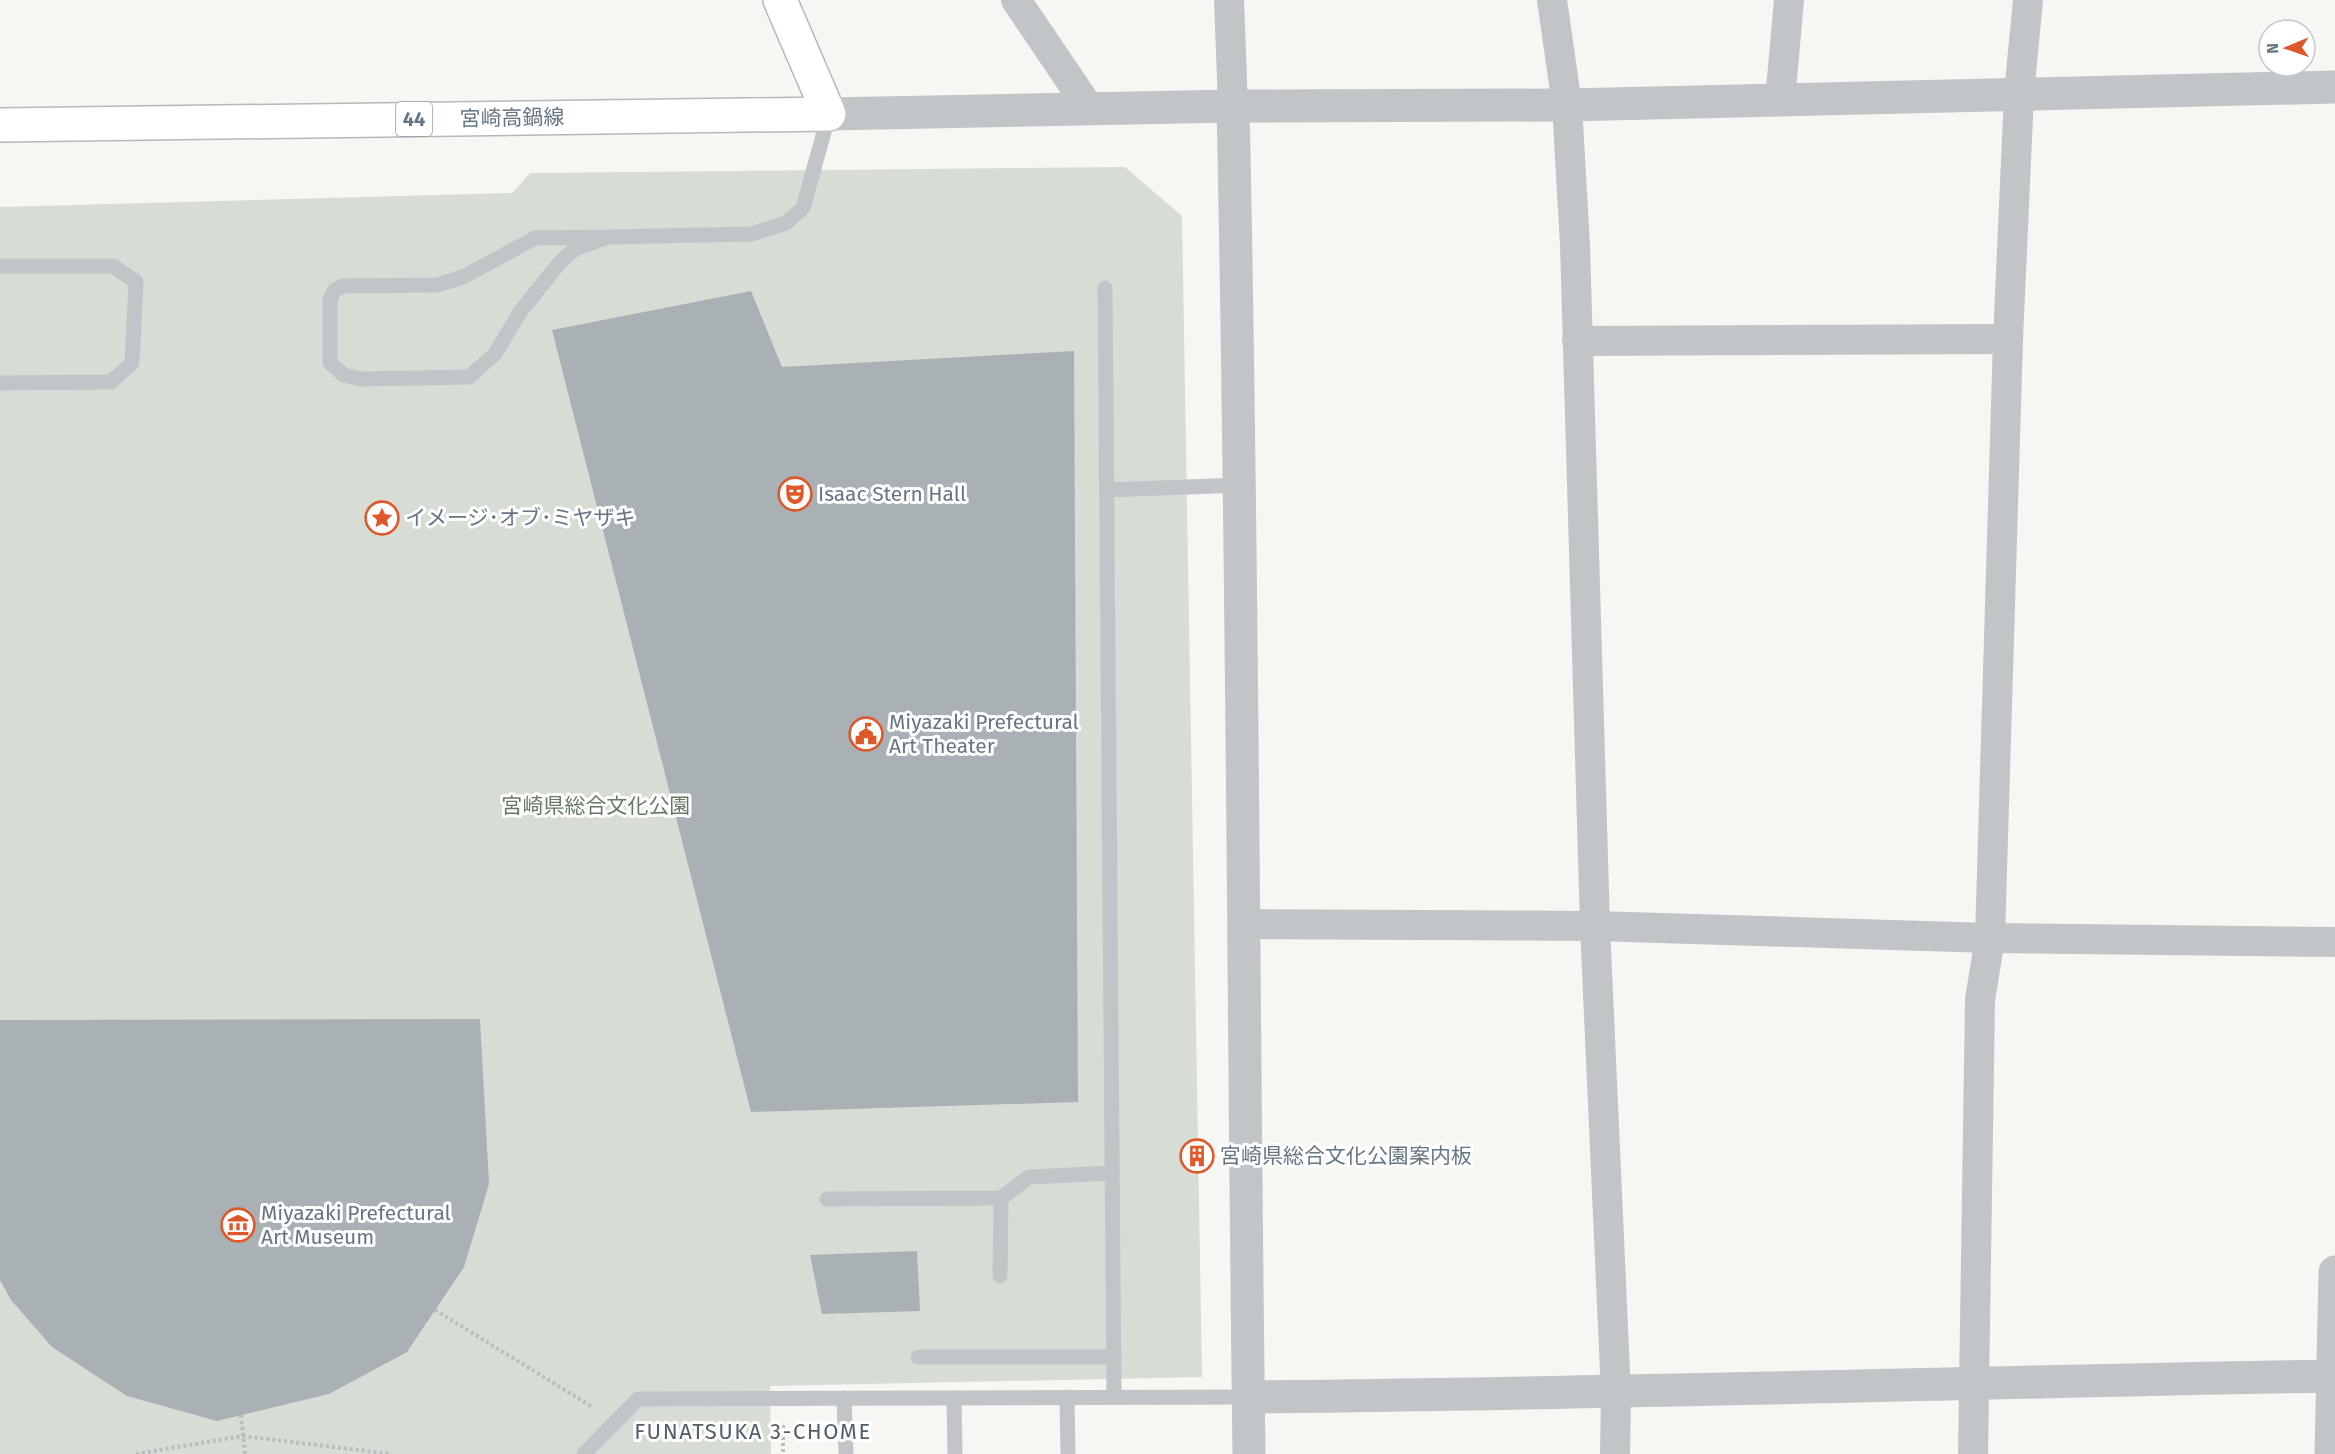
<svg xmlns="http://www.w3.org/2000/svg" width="2335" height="1454" viewBox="0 0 2335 1454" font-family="'Fira Sans','Noto Sans JP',sans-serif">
  <rect width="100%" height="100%" fill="#f6f6f3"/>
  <path fill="#d7ddd4" d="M1125,167L1182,216L1202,1377L770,1386L771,1454H0V207L512,193L530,173Z"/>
  <g fill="#a9b1b5">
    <path d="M751,291L782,367L1074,351L1078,1102L751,1112L552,330Z"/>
    <path d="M480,1019L489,1184L464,1267L407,1352L329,1394L217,1421L127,1396L52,1347L11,1300L0,1280V1020Z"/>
    <rect x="1194" y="1149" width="6" height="14"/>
    <path d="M917,1251L920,1311L822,1314L810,1255Z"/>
  </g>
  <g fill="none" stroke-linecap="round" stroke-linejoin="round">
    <defs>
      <path id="primary" d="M0,125L829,114L780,0"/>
    </defs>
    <use href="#primary" stroke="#b4b9bc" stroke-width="36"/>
    <g stroke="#bbbdbf" stroke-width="4" stroke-dasharray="3 3" stroke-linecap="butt">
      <path d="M435,1310L594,1408"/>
      <path d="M241,1415L245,1454"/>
      <path d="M783,1425V1454"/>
      <path d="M136,1454L243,1436L391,1454"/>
    </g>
    <g stroke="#c1c5c8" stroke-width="15">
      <path d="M608,237L535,238L463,277L437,285L343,286L335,290L330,299V363L344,375L360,379L469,377L495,354L520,312L561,261L575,249L608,237L751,234L786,223L803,208L829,114"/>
      <path d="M0,266H113L136,282L132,363L111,382L0,383"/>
      <path d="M1105,288L1114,1396"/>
      <path d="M1107,490L1241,485"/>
      <path d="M827,1199L1001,1198L1029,1177L1112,1173"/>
      <path d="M1000,1276L1001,1198"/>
      <path d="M918,1357H1114"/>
      <path d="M1067,1397L1068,1454"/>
      <path d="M844,1398L846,1454"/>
      <path d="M954,1398L955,1454"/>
      <path d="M584,1454L638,1399L1249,1397"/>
    </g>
    <g stroke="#c1c5c8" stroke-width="30">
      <path d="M1016,0L1089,108"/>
      <path d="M1229,0L1233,106"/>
      <path d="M1552,0L1567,105L1575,245L1595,926L1616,1394L1615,1454"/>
      <path d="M1780,101L1789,0"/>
      <path d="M1577,341L2008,339"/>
      <path d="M1243,924L1595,926L1990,938L2335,942"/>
      <path d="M1973,1454L1980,1000L1990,938L2008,339L2019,94L2028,0"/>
    </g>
    <g stroke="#c1c5c8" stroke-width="33">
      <path d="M1233,106C1243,555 1243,1005 1249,1454"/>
      <path d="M829,114L1233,106L1567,105L2335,87"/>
      <path d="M1249,1397C1611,1394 1973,1382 2335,1376"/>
      <path d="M2331,1454L2335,1272"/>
    </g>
    <use href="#primary" stroke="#fff" stroke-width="33"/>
  </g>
  <defs>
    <symbol id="theatre-ring" viewBox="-11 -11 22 22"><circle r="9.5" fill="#fff" stroke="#df582a" stroke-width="1.5"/><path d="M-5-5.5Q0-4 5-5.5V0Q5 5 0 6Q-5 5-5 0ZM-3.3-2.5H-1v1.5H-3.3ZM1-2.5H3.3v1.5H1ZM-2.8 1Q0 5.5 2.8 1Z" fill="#df582a"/></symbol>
    <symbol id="sight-ring" viewBox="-11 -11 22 22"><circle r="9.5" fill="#fff" stroke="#df582a" stroke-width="1.5"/><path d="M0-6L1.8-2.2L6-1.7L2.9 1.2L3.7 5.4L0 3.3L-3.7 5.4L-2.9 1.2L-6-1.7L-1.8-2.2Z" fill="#df582a"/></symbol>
    <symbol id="civic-ring" viewBox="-11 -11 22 22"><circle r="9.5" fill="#fff" stroke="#df582a" stroke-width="1.5"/><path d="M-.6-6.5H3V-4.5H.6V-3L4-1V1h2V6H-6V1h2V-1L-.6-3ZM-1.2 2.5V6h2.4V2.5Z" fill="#df582a"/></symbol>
    <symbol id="building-ring" viewBox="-11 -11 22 22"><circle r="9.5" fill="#fff" stroke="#df582a" stroke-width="1.5"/><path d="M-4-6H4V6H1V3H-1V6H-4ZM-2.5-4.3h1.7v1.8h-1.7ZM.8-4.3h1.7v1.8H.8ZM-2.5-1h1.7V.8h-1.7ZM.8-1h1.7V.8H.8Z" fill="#df582a"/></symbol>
    <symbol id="museum-ring" viewBox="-11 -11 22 22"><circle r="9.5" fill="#fff" stroke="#df582a" stroke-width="1.5"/><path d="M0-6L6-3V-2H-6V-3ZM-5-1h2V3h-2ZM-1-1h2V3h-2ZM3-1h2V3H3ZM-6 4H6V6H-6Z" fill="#df582a"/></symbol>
  </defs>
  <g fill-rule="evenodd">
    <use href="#theatre-ring" x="776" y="475" width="38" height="38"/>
    <use href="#sight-ring" x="363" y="499" width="38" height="38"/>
    <use href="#civic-ring" x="847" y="715" width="38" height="38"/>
    <use href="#building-ring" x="1178" y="1137" width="38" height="38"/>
    <use href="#museum-ring" x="219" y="1206" width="38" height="38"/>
  </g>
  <g text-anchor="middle" stroke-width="6" stroke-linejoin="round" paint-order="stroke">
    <rect fill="#fff" stroke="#949fa8" stroke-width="1.5" x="396" y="102" width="36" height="34" rx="4.5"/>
    <g font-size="20" font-weight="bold" fill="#667683">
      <text x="414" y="126">44</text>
    </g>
    <g font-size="21" fill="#667683" stroke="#fff">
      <text transform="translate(512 118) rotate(-1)" y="7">宮崎高鍋線</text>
    </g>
    <g font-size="21" fill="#667683" stroke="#fff" text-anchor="start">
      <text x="818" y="501">Isaac Stern Hall</text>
      <text x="405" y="525">イメージ･オブ･ミヤザキ</text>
      <text x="889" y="729">Miyazaki Prefectural<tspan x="889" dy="24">Art Theater</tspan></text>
      <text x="1220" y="1163">宮崎県総合文化公園案内板</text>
      <text x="261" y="1220">Miyazaki Prefectural<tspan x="261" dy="24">Art Museum</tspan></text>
    </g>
    <g font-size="21" fill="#697a64" stroke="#fff">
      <text x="596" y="813">宮崎県総合文化公園</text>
    </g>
    <g font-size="22" letter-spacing="1.5" fill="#545f68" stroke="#fff">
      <text x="753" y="1439">FUNATSUKA 3-CHOME</text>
    </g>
  </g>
  <g transform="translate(2287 48) rotate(268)"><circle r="28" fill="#ffffff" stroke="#c2c8cd" stroke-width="1.5"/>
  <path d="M0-4.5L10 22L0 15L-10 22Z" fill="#df582a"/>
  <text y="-9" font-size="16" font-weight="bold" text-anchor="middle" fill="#667683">N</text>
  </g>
</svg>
